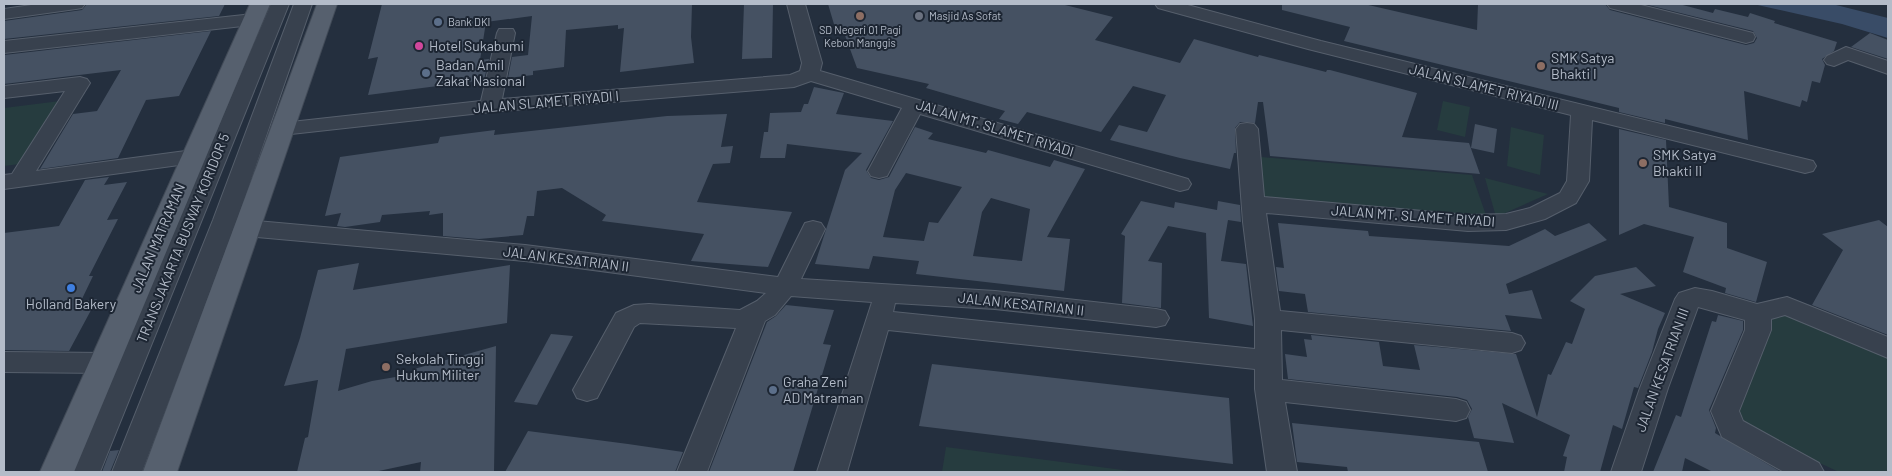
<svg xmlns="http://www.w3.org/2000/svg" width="1892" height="476" viewBox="0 0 1892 476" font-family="Barlow,sans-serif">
  <rect width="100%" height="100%" fill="#242f3e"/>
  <g fill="#263c3f">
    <path d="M60,101L20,164L4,166V108Z"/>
    <path d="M1443,101L1470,107L1465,137L1437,130Z"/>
    <path d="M1511,127L1544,135L1540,175L1507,166Z"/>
    <path d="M1261,157L1472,175L1488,221L1264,201Z"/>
    <path d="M1485,178L1548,194L1496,217Z"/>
    <path d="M1777,308L1888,352V472H1839L1732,422Z"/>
    <path d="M946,447L1138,472H942Z"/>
  </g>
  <path fill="#394c67" d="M1753,4H1832L1888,18V38L1842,24Z"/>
  <g fill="#455162" fill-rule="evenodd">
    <path d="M87,4H225L219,16L4,39V21L82,10Z"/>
    <path d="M382,4H692L691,37L694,63L620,72L624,28L618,29V25L566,30L564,67L533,71V75L508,78L512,57L528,55L532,16L486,22L480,60L489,59L484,80L368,95L378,57L368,59Z"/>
    <path d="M744,4H773L772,58L742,59Z"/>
    <path d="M828,4H1061L1113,17L1095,40L1180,63L1194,39L1258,57L1259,55L1326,72L1327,70H1330L1417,93L1402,137L1469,143L1480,174L1270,156L1263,102H1258L1255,123L1240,122L1235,128L1236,153H1234L1230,169L1180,158L1110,140L1119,125L1147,132L1166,95L1133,86L1101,132L1027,112L1018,124L999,119L1005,111L926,88L929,84L857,68L843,30L836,31Z"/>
    <path d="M1282,4H1364L1477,30L1478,4H1605L1610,10L1746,45L1754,43L1757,38L1753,31L1644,4H1679L1713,13L1715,9L1748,17L1750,13L1775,21L1774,23L1837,42L1834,51L1822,59L1825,65L1820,83L1812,81L1807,102L1802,100L1800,107L1744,91L1748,140L1665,119V123L1619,112V108L1344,41L1350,27L1282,10Z"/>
    <path d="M211,31L179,96L146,100L118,158L40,169L73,114L97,111L121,70L4,84V55Z"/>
    <path d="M1870,33L1888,40V59L1851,47Z"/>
    <path d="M814,87L844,93L836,114L893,121L866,170L871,178L879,180L889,177L915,127L933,133L928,139L986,153L988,150L1050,167L1054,160L1085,169L1047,237L1070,239L1064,291L916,274L919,261L873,256L869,269L815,264L845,170L862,153L787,144L785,158H760L764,132H768L770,113L801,112L804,104H808ZM906,173L962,187L938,223L929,222L924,241L883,237L895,190ZM991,198L1030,209L1022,261L973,256L982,212Z"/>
    <path d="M727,114L721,147L733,146L730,163L713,164L697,202L792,212L768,267L691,261L704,234L602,221L606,215L562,188L537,191L534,216H527L523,235L479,239L443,236V213L429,215L430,211L382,215L380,222L345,227L337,226L341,213L325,216L340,157L438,143L440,137L495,130L494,135L667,116Z"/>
    <path d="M1475,124L1497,129L1494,153L1471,148Z"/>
    <path d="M1619,129L1666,140L1669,207L1727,223V248L1767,262L1756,302L1725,293L1726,288L1683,272L1694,237L1644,224L1619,235Z"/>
    <path d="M109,177L104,185L127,182L107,220L118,219L89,276H93L81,301L97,299L69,351L4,350V233L59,226L85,180Z"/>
    <path d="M1141,201L1174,208L1175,202L1217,210L1218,201L1240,205L1241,222L1228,220L1221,261L1246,264L1253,326L1209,318L1206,233L1168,226L1148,261L1162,263L1161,308L1122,303L1125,236L1121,234Z"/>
    <path d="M1879,220L1888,227V335L1812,305L1843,250L1822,234Z"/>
    <path d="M1278,223L1368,231L1369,236L1509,246L1545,229L1555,236L1589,223L1607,240L1506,284L1509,294L1532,290L1542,319L1505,315L1511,331L1308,312L1305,294L1279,291L1276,267L1284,268Z"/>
    <path d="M359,263L353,290L510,265L507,323L346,349L338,391L372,381L413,374L414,369L496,346L494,472H420L421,462L374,472H297L305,438L308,437L318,380L284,386L300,338L318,270Z"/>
    <path d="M1636,267L1656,286L1620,294L1665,313L1658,329L1652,352L1638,388L1634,387L1622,429L1613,425L1600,472H1564L1567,457L1563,456L1570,435L1502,403L1514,443L1474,438L1468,417L1472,409L1467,400L1457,397L1288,379L1285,354L1307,357L1304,339L1312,340L1311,335L1379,342L1383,366L1420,370L1414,345L1516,354L1537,417L1548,374L1551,375L1566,342L1572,344L1585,309L1570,301L1595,276Z"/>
    <path d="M786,305L834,310L823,344L831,345L793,472H709L767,322L776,316Z"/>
    <path d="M1718,315L1743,321V330L1709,410L1716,428L1715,433L1781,472H1713L1685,458L1682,472H1653L1676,415L1681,417L1712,321L1716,322Z"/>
    <path d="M551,334L573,336L537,405L514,402Z"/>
    <path d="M932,364L1229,398L1233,464L919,426Z"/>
    <path d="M1292,423L1479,442L1488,472H1348L1347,467L1297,462Z"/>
    <path d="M528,431L628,444L683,452L675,472H505Z"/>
    <path d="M119,450L110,472H102L110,451Z"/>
  </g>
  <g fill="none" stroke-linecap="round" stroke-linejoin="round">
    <defs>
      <g id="minor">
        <path d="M38,4H85L82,8L76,9L4,19V9Z"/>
        <path d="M271,4H289L100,472H70L114,370L105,373L4,372V352L105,353L114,356L118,362Z"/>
        <path d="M294,4H312L237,220L142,472H112L213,220Z"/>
        <path d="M787,4H805L822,63L820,71L1188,179L1191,184L1188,189L1180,191L920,114L887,176L879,178L871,176L868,171L902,108L811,81L794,87L490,112L282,135L275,134L271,129L275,124L282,123L481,101L497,33L499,29H513L515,33L502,99L790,75L800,71L802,63Z"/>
        <path d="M1155,4H1184L1321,41L1805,159L1813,161L1816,166L1813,171L1805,173L1592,120L1589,181L1576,203L1545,219L1506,230L1468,231L1266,213L1280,311L1512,333L1521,336L1525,343L1521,350L1512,353L1281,330L1282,380L1456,399L1466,402L1470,410L1466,418L1456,421L1285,402L1297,472H1267L1255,389V369L888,330L847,472H817L872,302L791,296L775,315L765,321L707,472H677L736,328L640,323L634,327L597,398L587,401L577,398L573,390L616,313L634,305L649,304L740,310L757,301L766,293L525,261L246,236L238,234L234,228L238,222L246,220L525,245L778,277L805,223L813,221L821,223L825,229L801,279L995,291L1156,309L1165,311L1169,318L1165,325L1156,327L995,309L895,303L893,312L1255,349V319L1243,222L1236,129L1240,124L1247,123L1254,124L1258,129L1264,197L1468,215L1506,214L1530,208L1560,193L1567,181L1571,115L1308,49L1158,8Z"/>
        <path d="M1607,4H1637L1753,33L1755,37L1753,41L1746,43L1610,8Z"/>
        <path d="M253,14L260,16L262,20L260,24L4,53V41Z"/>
        <path d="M1846,47L1888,61V74L1848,60L1834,66L1827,64L1824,60L1827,56Z"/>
        <path d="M80,77L87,79L90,83L36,171L193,150L201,152L204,157L201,162L4,189V175L12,174L65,91L4,98V86Z"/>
        <path d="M1695,288L1712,291L1757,304L1787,297L1888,337V358L1785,315L1771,319V330L1739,411L1743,421L1819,463L1824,472H1784L1722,437L1711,411L1745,330V320L1698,307L1668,388L1641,472H1611L1640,388L1675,299L1679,293Z"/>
      </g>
      <g id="major">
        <path d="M250,4H270L74,472H40Z"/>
        <path d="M317,4H337L177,472H143Z"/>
      </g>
    </defs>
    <use href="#minor" stroke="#565f6c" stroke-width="2"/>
    <use href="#major" stroke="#414a57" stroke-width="2"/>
    <use href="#minor" fill="#38414e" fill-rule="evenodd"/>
    <use href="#major" fill="#56606e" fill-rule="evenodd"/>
  </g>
  <g fill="#8d6e63" stroke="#1d2633" stroke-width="2">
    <circle cx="860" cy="16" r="5"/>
    <circle cx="1541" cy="66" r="5"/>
    <circle cx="1643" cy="163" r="5"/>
    <circle cx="386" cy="367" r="5"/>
  </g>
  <circle fill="#6b7280" stroke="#1d2633" stroke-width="2" cx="919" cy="16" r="5"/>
  <g fill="#5c6f8a" stroke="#1d2633" stroke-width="2">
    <circle cx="438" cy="22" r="5"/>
    <circle cx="426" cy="73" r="5"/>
    <circle cx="773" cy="390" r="5"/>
  </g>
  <circle fill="#d1479c" stroke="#1d2633" stroke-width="2" cx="419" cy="46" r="5"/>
  <circle fill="#3f7fe0" stroke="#1d2633" stroke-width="2" cx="71" cy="288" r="5"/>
  <g text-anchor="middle" stroke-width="4" stroke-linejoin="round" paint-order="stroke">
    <g font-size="11" fill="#b4bcc9" stroke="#1d2633" text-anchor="start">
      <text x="929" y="20">Masjid As Sofat</text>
      <text x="448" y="26">Bank DKI</text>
      <text x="860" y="34" text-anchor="middle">SD Negeri 01 Pagi<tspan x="860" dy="13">Kebon Manggis</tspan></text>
    </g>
    <g font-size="14" fill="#b4bcc9" stroke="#1d2633" text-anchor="start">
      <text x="429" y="51">Hotel Sukabumi</text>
      <text x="1551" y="63">SMK Satya<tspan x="1551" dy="16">Bhakti I</tspan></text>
      <text x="436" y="70">Badan Amil<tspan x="436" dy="16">Zakat Nasional</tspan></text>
      <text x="1653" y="160">SMK Satya<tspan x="1653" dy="16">Bhakti II</tspan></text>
      <text x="71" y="309" text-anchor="middle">Holland Bakery</text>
      <text x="396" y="364">Sekolah Tinggi<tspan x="396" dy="16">Hukum Militer</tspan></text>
      <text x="783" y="387">Graha Zeni<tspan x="783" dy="16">AD Matraman</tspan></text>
    </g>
    <g font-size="14" fill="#b4bcc9" stroke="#1d2633">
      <text transform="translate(1484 87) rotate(14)" y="5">JALAN SLAMET RIYADI III</text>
      <text transform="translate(546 102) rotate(-5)" y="5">JALAN SLAMET RIYADI I</text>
      <text transform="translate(995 128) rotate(17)" y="5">JALAN MT. SLAMET RIYADI</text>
      <text transform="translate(1413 216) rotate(4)" y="5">JALAN MT. SLAMET RIYADI</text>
      <text transform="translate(158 238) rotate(-67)" y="5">JALAN MATRAMAN</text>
      <text transform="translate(183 238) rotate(-68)" y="5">TRANSJAKARTA BUSWAY KORIDOR 5</text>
      <text transform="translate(566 259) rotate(7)" y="5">JALAN KESATRIAN II</text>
      <text transform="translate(1021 304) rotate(6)" y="5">JALAN KESATRIAN II</text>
      <text transform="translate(1662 370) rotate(-70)" y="5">JALAN KESATRIAN III</text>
    </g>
  </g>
  <rect width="1892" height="476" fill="none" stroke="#b4bcc9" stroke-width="10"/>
</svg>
